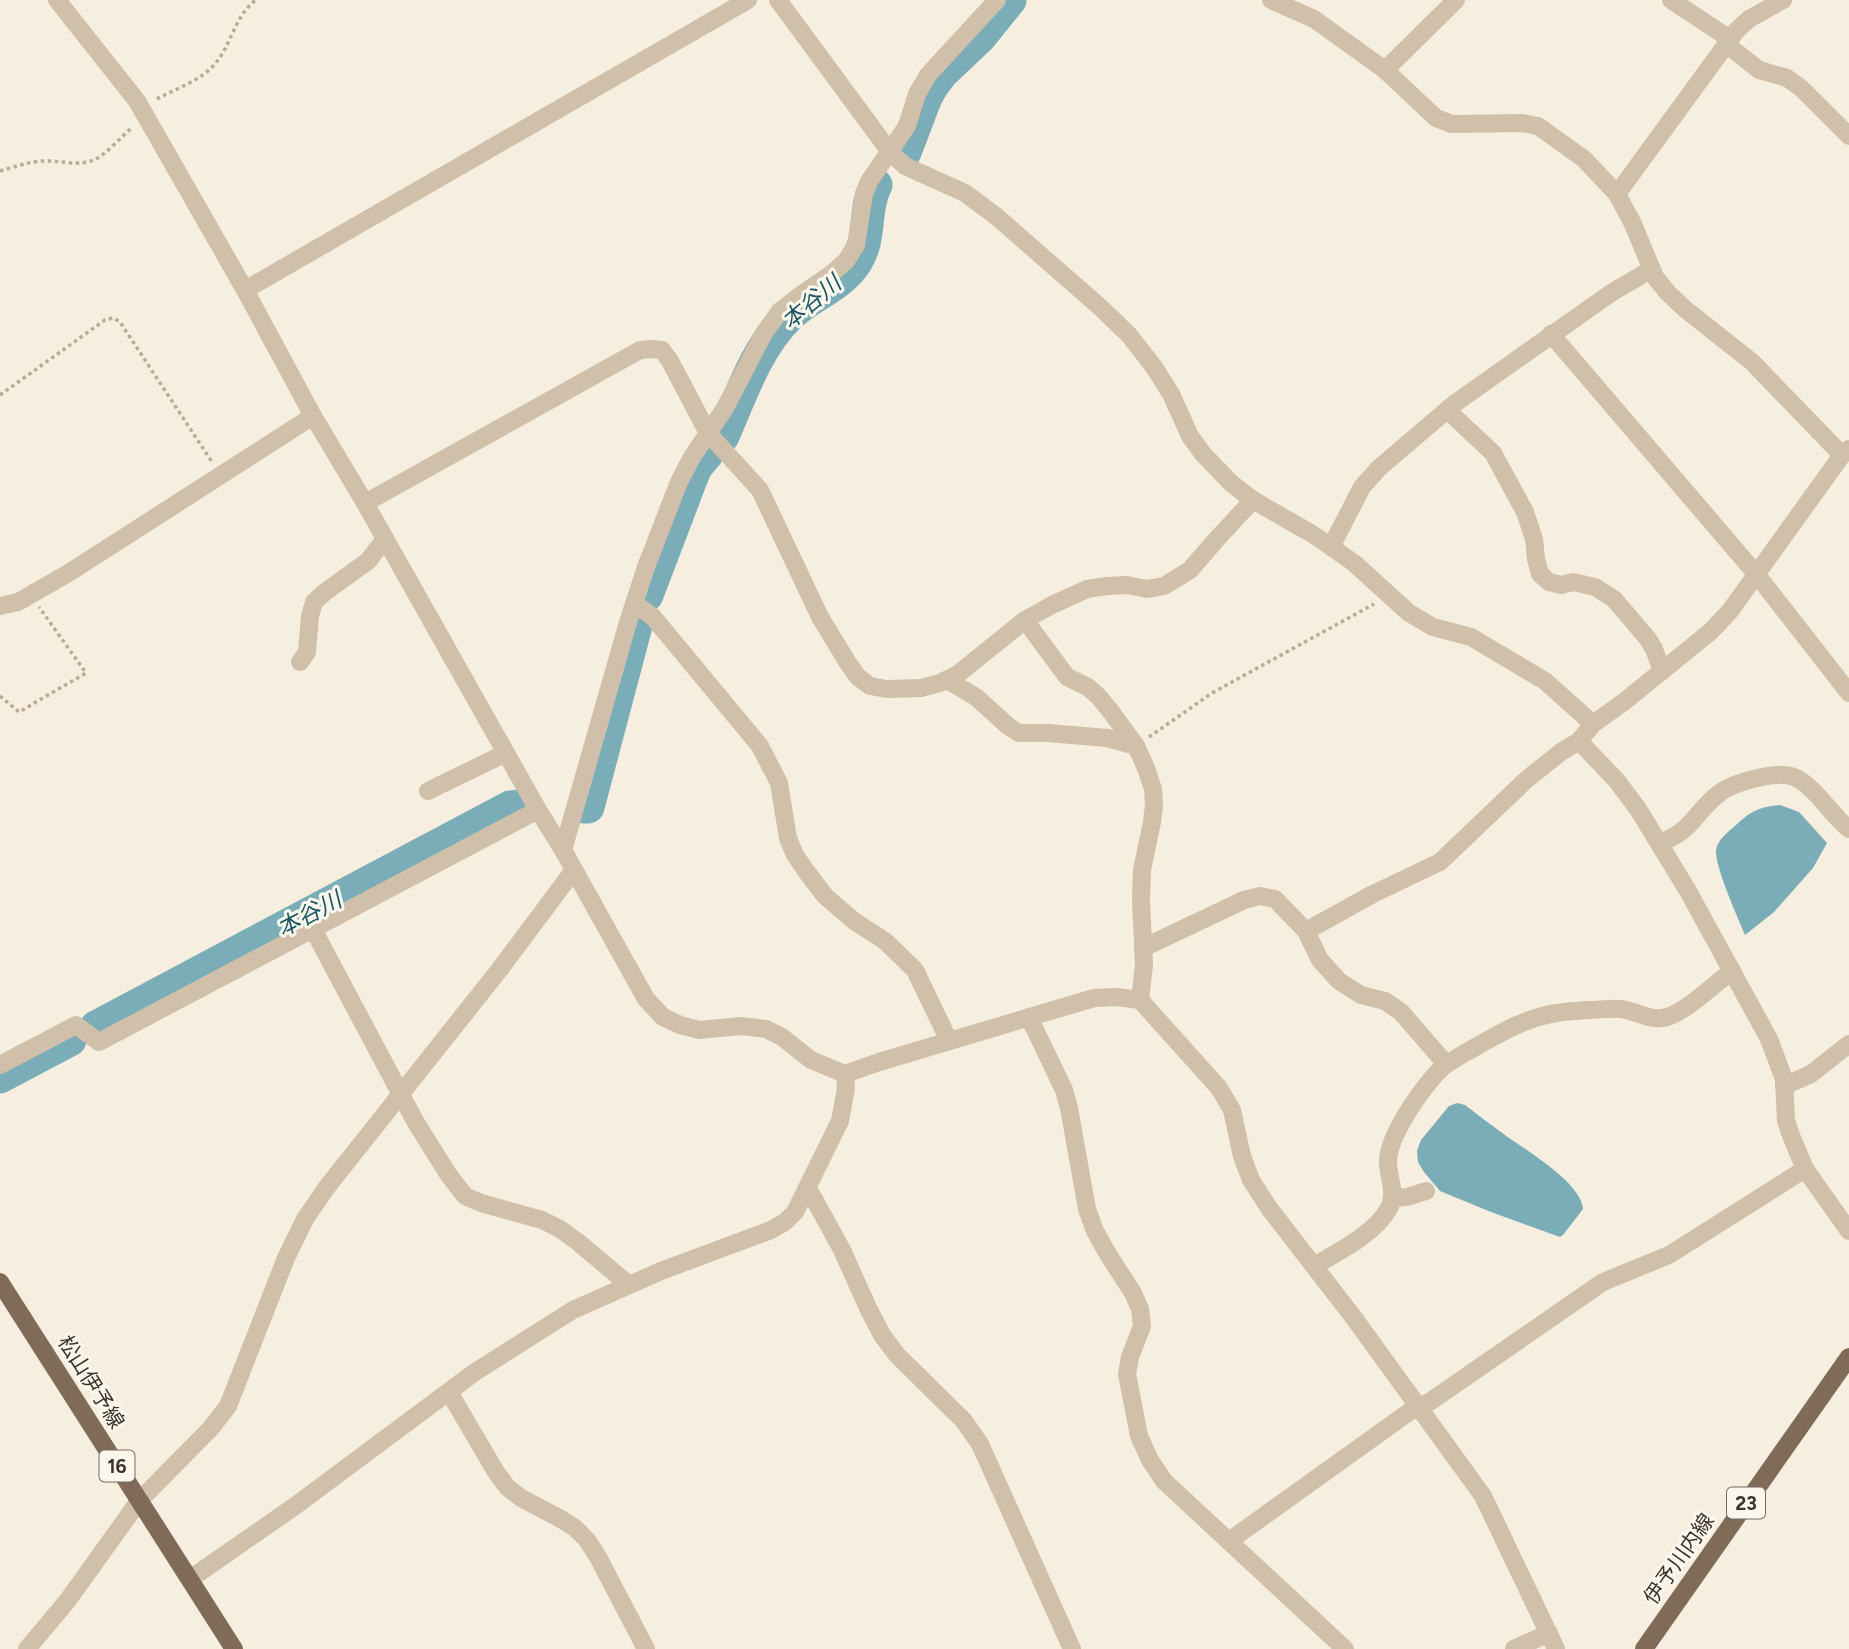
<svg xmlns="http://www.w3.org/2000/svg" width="1849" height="1649" viewBox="0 0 1849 1649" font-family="Figtree,'Noto Sans JP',sans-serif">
  <rect width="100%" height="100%" fill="#f6eedf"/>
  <g fill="#7aadb7">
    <path d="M1780,805L1799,812L1827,843L1813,868L1774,912L1745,935C1738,918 1715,867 1716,851C1717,840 1728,832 1736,825C1751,811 1759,807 1780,805Z"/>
    <path d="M1457,1103L1465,1105C1478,1115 1491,1125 1505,1135C1524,1149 1582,1183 1583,1209L1563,1235L1560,1237L1491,1212L1440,1191L1424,1172L1418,1162L1417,1151L1421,1140L1449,1106Z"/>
  </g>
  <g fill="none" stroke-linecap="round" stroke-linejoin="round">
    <g stroke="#7aadb7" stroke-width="33">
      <path d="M905,152L926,97L933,85L942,73L980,37L1010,0"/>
      <path d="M723,436C741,395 757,346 790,315C810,296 841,286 856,262C872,238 863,209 876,185"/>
      <path d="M647,595L690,482L696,467L707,454"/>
      <path d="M584,807H588L637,622"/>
      <path d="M96,1027L510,807L523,806"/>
      <path d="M0,1077L70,1040"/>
    </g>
    <g stroke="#bcaa93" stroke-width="3.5" stroke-dasharray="3.5 3.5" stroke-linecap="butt">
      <path d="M157,99C175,89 200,81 214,65C232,45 234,16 256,0"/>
      <path d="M0,171C14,167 28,162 42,161C59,160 75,166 91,161C105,157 121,136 133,127"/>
      <path d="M0,395L105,320L113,318L120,322L212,462"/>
      <path d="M0,696L19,712L86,673L39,607"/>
      <path d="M1149,737L1212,693L1374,604"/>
    </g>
    <g stroke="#d0bfa9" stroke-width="18">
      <path d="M57,0L137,101L245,290L313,416L365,503L538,810L563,850L646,999L663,1017L680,1025L699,1030L741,1026L766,1029L782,1037L811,1060L845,1074L879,1062L1094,998L1116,997L1140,1000L1219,1088L1232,1110L1242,1156L1251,1180L1269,1208L1354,1318L1483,1496L1556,1649"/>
      <path d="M778,0L890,152L905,166L965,193L997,217L1100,307L1129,335L1154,367L1171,394L1190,436L1203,454L1232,484L1253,500L1314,535L1354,563L1409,613L1433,627L1471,637L1545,681L1593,724"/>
      <path d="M1271,0L1314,19L1385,70L1436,118L1452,124L1522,123L1538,126L1584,159L1617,194L1633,224L1655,277L1668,293L1685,309L1752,362L1842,455"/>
      <path d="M1671,0L1730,39"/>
      <path d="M1726,44L1759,70L1787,78L1801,88L1849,136"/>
      <path d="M1385,70L1456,0"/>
      <path d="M1617,194L1736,31L1749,19L1783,0"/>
      <path d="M245,290L748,0"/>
      <path d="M1551,334L1757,575L1849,693"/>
      <path d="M1447,410L1493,453L1525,512L1534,539L1536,559L1540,574L1549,582L1561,585L1573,582L1595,587L1614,599L1648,639L1654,649L1662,671"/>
      <path d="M365,503L640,350L652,349L662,350L670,361L708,433L760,490L820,617L848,663L858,677L870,686L887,689L921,688L940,683L958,674L1025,620L1052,605L1087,589L1107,586L1127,585L1147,589L1164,586L1190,570L1215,541L1253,500"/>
      <path d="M1331,547L1362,487L1379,468L1454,404L1611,293L1652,269"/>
      <path d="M634,603L653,617L760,746L779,783L788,838L795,855L806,871L825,896L854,921L885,941L915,970L949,1041"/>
      <path d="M0,606L18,602L67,574L313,416"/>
      <path d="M1025,620L1067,677L1088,687L1099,697L1112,713L1136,746L1146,768L1153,789L1154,805L1152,822L1142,870L1141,900L1144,965L1140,1000"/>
      <path d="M300,662L307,652L310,616L314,602L325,592L368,561L385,539"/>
      <path d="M947,680L976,697L1008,726L1019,733H1048L1107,738L1136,746"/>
      <path d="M1579,741L1617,781L1638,809L1688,891L1769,1039L1784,1079L1786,1121L1792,1138L1805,1169L1849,1231"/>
      <path d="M428,791L506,753"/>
      <path d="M1660,843C1692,831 1694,814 1717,795C1729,785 1747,780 1762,777C1772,775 1784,773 1794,777C1815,786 1831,815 1849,829"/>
      <path d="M563,850L629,619L646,567L679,482L692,457L725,408L764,333L780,311L798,297L830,275L846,261L856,245L864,194L870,180L907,126L917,94L928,75L997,0"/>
      <path d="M313,929L415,1121L448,1174L465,1196L481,1203L542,1220L560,1229L578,1242L629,1285"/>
      <path d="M1306,931L1373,894L1440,862L1526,780L1561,752L1579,741L1593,724L1625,701L1662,671L1710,632L1730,611L1842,455L1849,449"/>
      <path d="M1143,948L1244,900L1260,896L1275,899L1306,931L1320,960L1339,981L1361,995L1385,1001L1401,1012L1446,1064"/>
      <path d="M1029,1017L1064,1090L1069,1108L1087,1209L1095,1231L1109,1256L1133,1293L1140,1309L1142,1326L1130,1357L1127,1374L1139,1436L1150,1460L1164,1481L1345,1649"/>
      <path d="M0,1065L76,1025L99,1042L538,810"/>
      <path d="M1784,1086L1811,1074L1849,1044"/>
      <path d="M808,1188L842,1250L869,1310L882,1335L897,1355L964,1421L980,1444L1072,1649"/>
      <path d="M1394,1198L1407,1197L1426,1191"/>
      <path d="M1314,1266C1338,1252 1376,1233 1389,1208C1397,1192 1388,1178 1388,1162C1387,1137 1427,1078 1447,1064C1457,1057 1469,1051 1479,1045C1504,1031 1528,1017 1557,1013C1567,1011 1578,1011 1589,1010C1599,1010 1611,1008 1621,1009C1637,1011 1650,1022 1667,1017C1687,1011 1714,984 1732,971"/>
      <path d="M449,1392L496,1472L507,1487L521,1498L561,1519L575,1528L587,1540L598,1557L646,1649"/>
      <path d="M1229,1541L1409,1412L1431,1401L1603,1282L1669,1255L1805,1169"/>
      <path d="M190,1579L295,1506L475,1372L573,1310L661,1271L771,1230L785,1222L795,1212L840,1121L846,1088L845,1074"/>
      <path d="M27,1649L68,1600L139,1501L211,1428L228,1406L286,1258L305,1219L327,1187L500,969L574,870"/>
      <path d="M1514,1649L1549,1633"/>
    </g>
    <g stroke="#806b59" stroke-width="18">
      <path d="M0,1282L234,1649"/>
      <path d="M1644,1649L1849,1357"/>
    </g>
  </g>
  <g text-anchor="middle" stroke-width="6" stroke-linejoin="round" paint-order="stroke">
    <g fill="#fcf7ed" stroke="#766d64" stroke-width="2">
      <rect x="99.5" y="1450.5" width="35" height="31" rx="5"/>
      <rect x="1727" y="1487.5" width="38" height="31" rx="5"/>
    </g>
    <g font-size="19" font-weight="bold" fill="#3c3229">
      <text x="117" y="1473">16</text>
      <text x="1746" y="1510">23</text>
    </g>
    <g font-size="21" fill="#3c3229" stroke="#fcf7ed">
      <text transform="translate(91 1382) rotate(58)" y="7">松山伊予線</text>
      <text transform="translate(1679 1559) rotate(-55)" y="7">伊予川内線</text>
    </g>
    <g font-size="23" font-style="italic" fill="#195663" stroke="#fcf7ed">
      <text transform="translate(811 302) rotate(-40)" y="8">本谷川</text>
      <text transform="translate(309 914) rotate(-28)" y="8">本谷川</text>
    </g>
  </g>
</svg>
